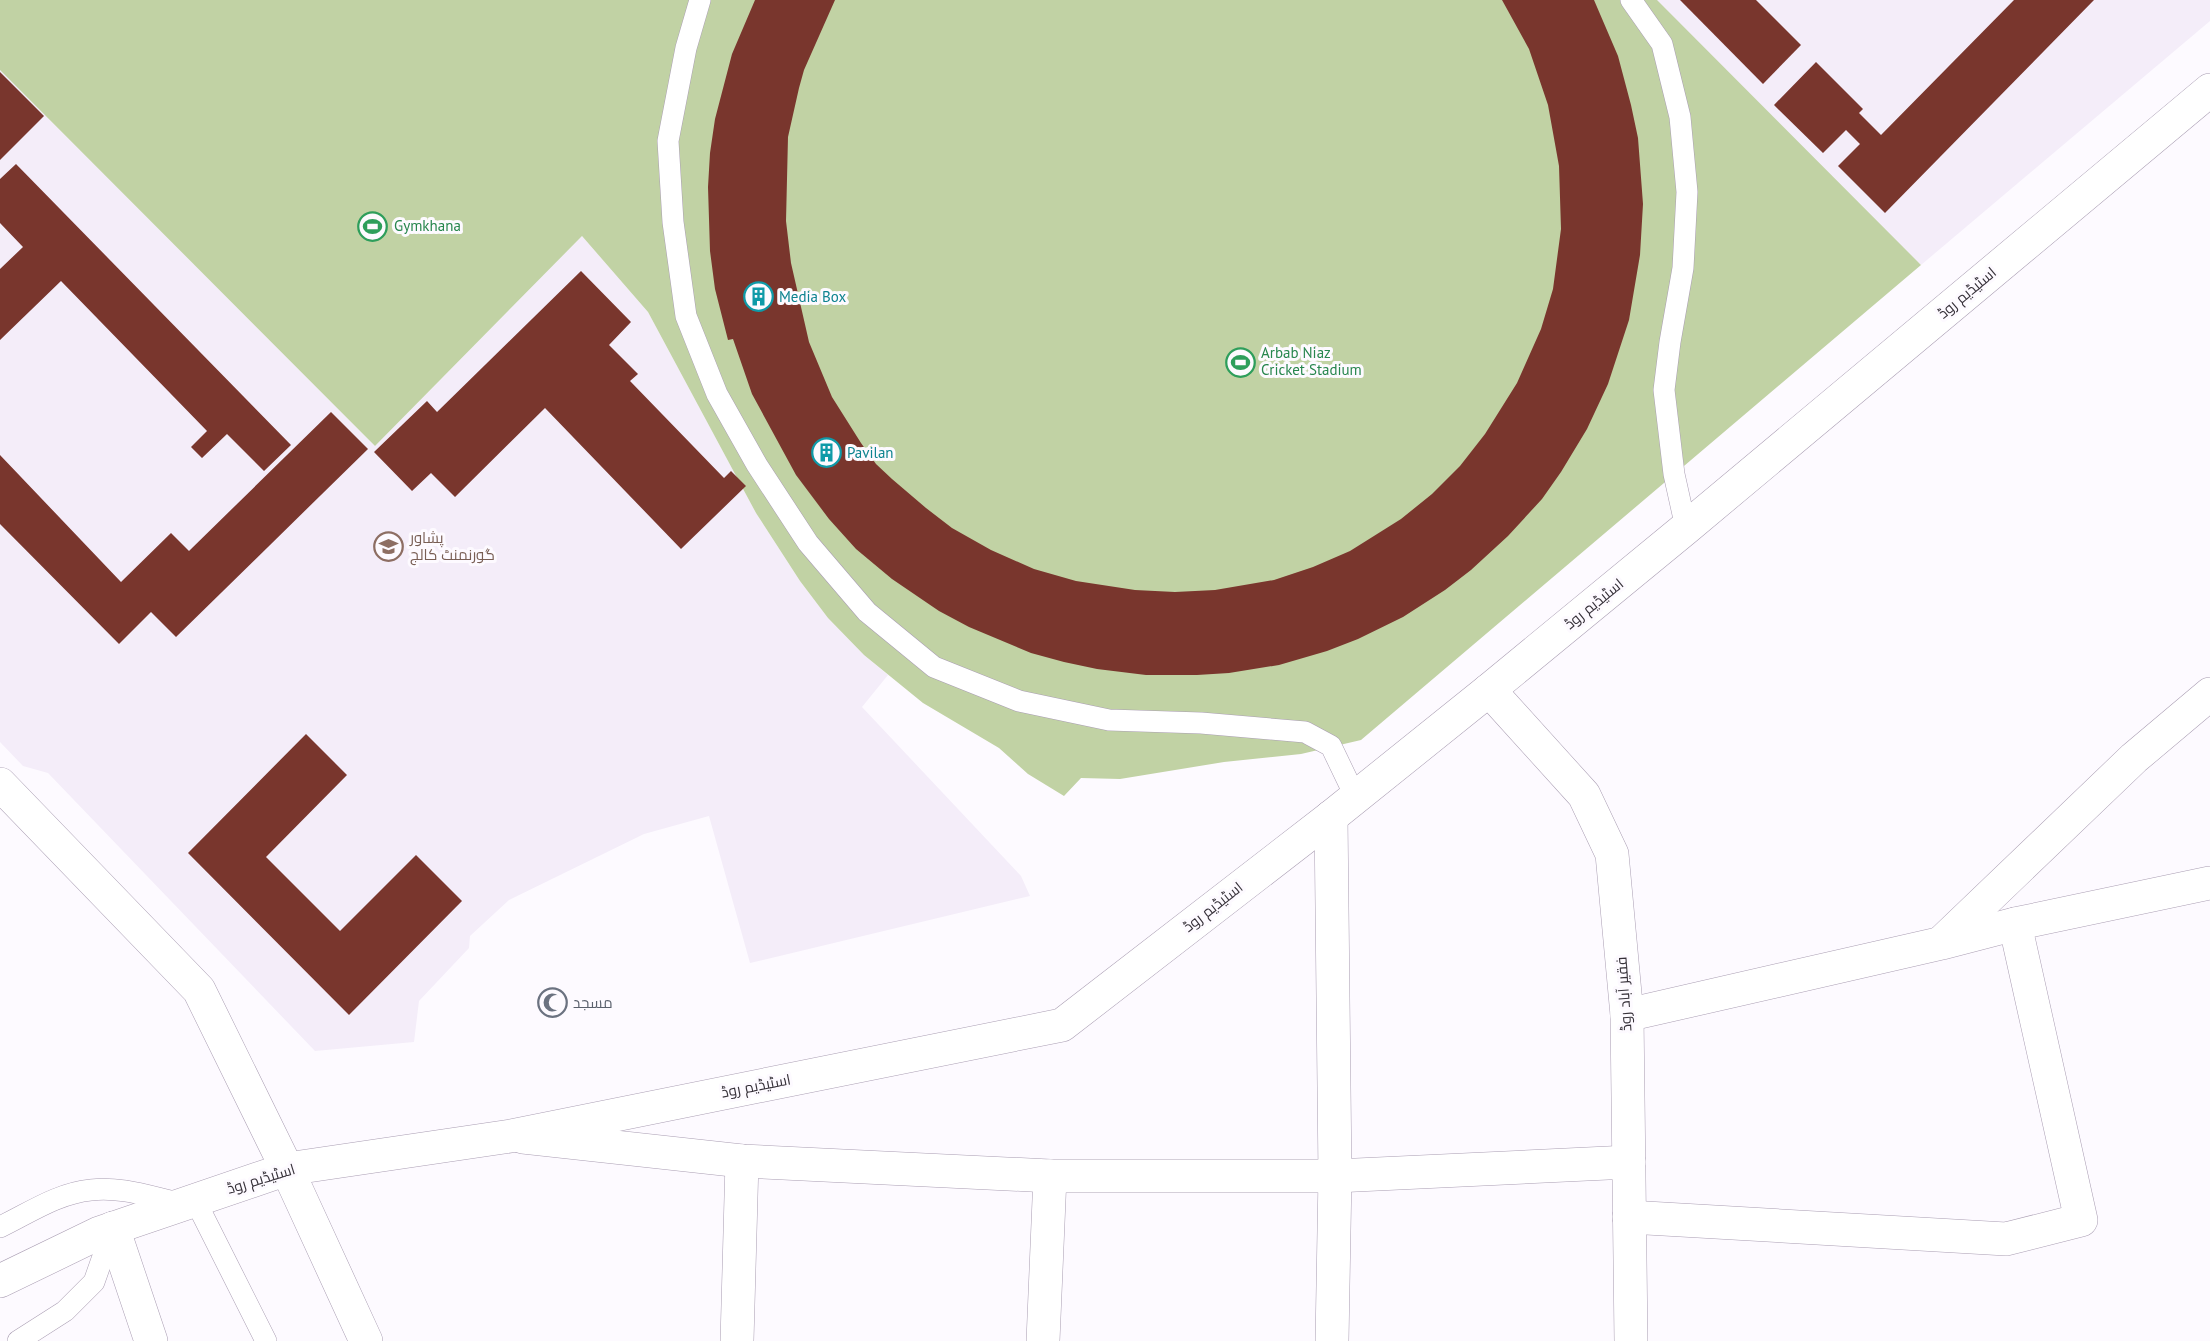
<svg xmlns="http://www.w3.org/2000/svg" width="2210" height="1341" viewBox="0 0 2210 1341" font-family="'PT Sans',Cairo,sans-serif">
  <rect width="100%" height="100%" fill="#fdfaff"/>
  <g fill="#f4edf9">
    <path d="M1651,0H2210V21L1921,265Z"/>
    <path d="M0,70L375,446L582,236L648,312L756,513L800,581L828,618L864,655L888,675L862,707L1021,876L1030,896L750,963L709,816L644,834L509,900L470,936L469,948L419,1001L414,1042L315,1051L48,773L23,766L0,742Z"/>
  </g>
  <path fill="#c1d2a4" d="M0,0H1657L1921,265L1361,740L1301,754L1224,762L1120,779L1081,778L1064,796L1028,774L999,748L923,703L864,655L828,618L800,581L756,513L648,312L582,236L375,446L0,70Z"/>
  <g fill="#79362d">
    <path d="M755,0H835L804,70L799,88L788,137L786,221L791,263L809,342L832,397L861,443L876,464L892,479L926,508L952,528L991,550L1034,569L1076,581L1135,590L1175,592L1215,590L1274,580L1313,567L1350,551L1401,519L1432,494L1460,466L1485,434L1517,383L1541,329L1553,289L1561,229L1559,166L1548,105L1529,49L1502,0H1594L1618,56L1631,105L1638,138L1643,204L1640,255L1629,320L1608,384L1587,429L1561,472L1542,499L1508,536L1471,570L1445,590L1403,617L1358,639L1327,651L1279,665L1229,673L1197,675H1146L1097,669L1064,662L1031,653L969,627L939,611L892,579L856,549L829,519L796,475L752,394L733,339L728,340L715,289L710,251L708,187L710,153L715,119L732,54Z"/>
    <path d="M1680,0H1756L1801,45L1763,84Z"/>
    <path d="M2014,0H2094L1885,213L1838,166L1860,144L1846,130L1823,153L1774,105L1816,62L1863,109L1859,113L1881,135Z"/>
    <path d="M0,72L44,116L0,160Z"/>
    <path d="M16,164L291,445L264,471L227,434L202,458L191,447L207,431L61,281L0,340V269L23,247L0,223V179Z"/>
    <path d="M581,271L631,322L609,345L638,374L630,381L724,478L731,471L746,486L681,549L545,408L455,497L431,473L412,491L374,452L427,401L437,412Z"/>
    <path d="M331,412L368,449L176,637L151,612L119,644L0,524V455L121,582L171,533L189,551Z"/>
    <path d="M306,734L347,775L266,857L340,931L416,855L462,901L349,1015L188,853Z"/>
  </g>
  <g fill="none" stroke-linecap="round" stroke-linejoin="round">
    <defs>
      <g id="service">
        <path d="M700,0L686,48L668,141L673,222L686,316L717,394L757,465L808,543L867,612L934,667L1019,701L1109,720L1201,723L1305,732L1331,746L1355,796"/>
        <path d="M1631,0L1662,44L1680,117L1687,192L1683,268L1670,342L1664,390L1674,474L1686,528"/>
        <path d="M195,1200L266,1341"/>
        <path d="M0,1227C29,1213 58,1193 91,1190C119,1186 151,1197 179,1203"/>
        <path d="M18,1341L65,1311L94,1282L113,1228"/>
      </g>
      <g id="minor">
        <path d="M0,784L199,990L287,1169L366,1341"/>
        <path d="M1331,817L1335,1176L1332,1341"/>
        <path d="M1943,941L2134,758L2210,694"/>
        <path d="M1627,1015L1942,943L2015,924L2210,883"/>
        <path d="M523,1137L742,1161L1050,1176H1335L1629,1162"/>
        <path d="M1629,1217L2006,1239L2081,1220L2015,924"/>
        <path d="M113,1228L151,1341"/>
        <path d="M737,1341L742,1161"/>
        <path d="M1043,1341L1050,1176"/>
      </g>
      <path id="tertiary" d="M1489,690L1584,795L1612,854L1627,1015L1631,1341"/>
      <path id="secondary" d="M0,1281L99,1233L287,1169L511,1136L1062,1025L1331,817L1489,690L1686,528L2210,90"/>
    </defs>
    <use href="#service" stroke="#aa9eb3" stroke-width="22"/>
    <use href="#minor" stroke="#aa9eb3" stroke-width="34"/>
    <use href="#tertiary" stroke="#aa9eb3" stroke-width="34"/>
    <use href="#secondary" stroke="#aa9eb3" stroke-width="34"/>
    <use href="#service" stroke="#fff" stroke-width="21"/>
    <use href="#minor" stroke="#fff" stroke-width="33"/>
    <use href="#tertiary" stroke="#fff" stroke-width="33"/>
    <use href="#secondary" stroke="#fff" stroke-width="33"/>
  </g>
  <defs>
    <symbol id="stadium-ring" viewBox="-11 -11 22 22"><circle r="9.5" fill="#fdfaff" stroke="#2e9e5b" stroke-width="1.5"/><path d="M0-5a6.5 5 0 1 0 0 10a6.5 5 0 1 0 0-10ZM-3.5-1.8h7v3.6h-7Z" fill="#2e9e5b"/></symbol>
    <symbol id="building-ring" viewBox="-11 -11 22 22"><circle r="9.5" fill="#fdfaff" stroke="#0f9aa8" stroke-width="1.5"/><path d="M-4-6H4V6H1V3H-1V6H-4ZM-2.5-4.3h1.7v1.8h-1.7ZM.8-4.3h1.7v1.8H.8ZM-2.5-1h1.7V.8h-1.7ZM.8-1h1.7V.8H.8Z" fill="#0f9aa8"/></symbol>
    <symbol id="university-ring" viewBox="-11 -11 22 22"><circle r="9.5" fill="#fdfaff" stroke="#8d6e63" stroke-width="1.5"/><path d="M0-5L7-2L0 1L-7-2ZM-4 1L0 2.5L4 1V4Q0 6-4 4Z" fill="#8d6e63"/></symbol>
    <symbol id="mosque-ring" viewBox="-11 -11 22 22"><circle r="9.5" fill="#fdfaff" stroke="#6b7280" stroke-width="1.5"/><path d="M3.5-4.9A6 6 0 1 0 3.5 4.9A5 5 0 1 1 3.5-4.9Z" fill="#6b7280"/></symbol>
  </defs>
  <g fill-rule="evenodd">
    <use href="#stadium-ring" x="356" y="210" width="33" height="33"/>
    <use href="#building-ring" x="742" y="280" width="33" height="33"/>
    <use href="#stadium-ring" x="1224" y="346" width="33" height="33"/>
    <use href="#building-ring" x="810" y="436" width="33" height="33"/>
    <use href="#university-ring" x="372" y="530" width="33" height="33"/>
    <use href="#mosque-ring" x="536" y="986" width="33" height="33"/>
  </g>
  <g text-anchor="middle" stroke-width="6" stroke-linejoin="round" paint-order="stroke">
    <g font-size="15" fill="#27864d" stroke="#fdfaff" text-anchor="start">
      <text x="394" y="231">Gymkhana</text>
      <text x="1261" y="358">Arbab Niaz<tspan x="1261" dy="17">Cricket Stadium</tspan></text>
    </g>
    <g font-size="15" fill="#37323a" stroke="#fdfaff">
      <text transform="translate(1967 293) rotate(-40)" y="5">اسٹیڈیم روڈ</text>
      <text transform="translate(1594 604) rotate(-39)" y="5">اسٹیڈیم روڈ</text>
      <text transform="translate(1213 907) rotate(-38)" y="5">اسٹیڈیم روڈ</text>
      <text transform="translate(1624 994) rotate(-94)" y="5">فقیر آباد روڈ</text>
      <text transform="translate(756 1086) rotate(-11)" y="5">اسٹیڈیم روڈ</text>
      <text transform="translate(261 1179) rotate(-17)" y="5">اسٹیڈیم روڈ</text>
    </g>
    <g font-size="15" fill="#0d838f" stroke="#fdfaff" text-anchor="start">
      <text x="779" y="302">Media Box</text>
      <text x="847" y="458">Pavilan</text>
    </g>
    <g font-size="15" fill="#785e54" stroke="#fdfaff" text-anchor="start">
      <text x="410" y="543">پشاور<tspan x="410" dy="17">گورنمنٹ کالج</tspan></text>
    </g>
    <g font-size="15" fill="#5b616d" stroke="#fdfaff" text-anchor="start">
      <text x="573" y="1008">مسجد</text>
    </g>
  </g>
</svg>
